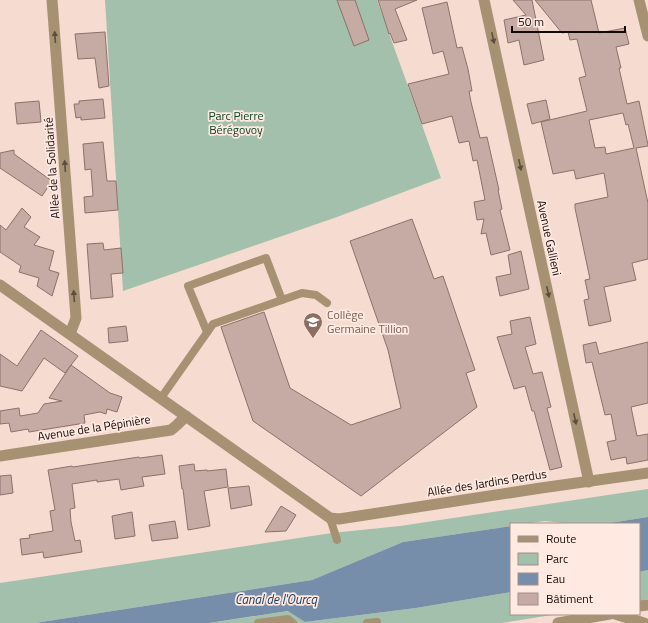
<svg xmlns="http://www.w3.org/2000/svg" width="648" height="623" viewBox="0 0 648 623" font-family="'Titillium Web',sans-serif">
  <rect width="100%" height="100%" fill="#f5dbd0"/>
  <g fill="#a2c0ab">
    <path d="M105,0H377L441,178L337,217L123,291Z"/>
    <path d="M648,489V517L603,524H572L544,521L525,524H511V526L403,542L312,580L35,623H0V583L332,533L400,526Z"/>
    <path d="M648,570V599L639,601V572Z"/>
    <path d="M511,592V614H558L502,623H209L289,611L305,622L416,608Z"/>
  </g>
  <g fill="#768ea9">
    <path d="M648,517V570L639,572V524H603Z"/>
    <path d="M511,526V592L416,608L305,622L288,611L209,623H35L312,580L403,542Z"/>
  </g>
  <g fill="#c5aba3" stroke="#8a726b" fill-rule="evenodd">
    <path d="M337,0H355L369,40L354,46Z"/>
    <path d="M378,0H417L395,9L407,40L394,43L390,33L389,34Z"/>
    <path d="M513,0H532L544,60L524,65L519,40L508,43L504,20L526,15Z"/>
    <path d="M535,0H591L599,33L625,28L629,44L616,47L621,68H619L627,104L639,101L648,145V146L636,148L648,203V259L632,263L636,280L604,287L611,321L589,326L584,300L589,299L585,280L590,279L575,208V204L608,197L604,173L576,179L574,170L553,174L541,122L587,111L579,78L586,76L577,39L570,40L568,32L562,33ZM623,113L626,125L628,124L634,148L606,154L605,147L595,148L589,120Z"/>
    <path d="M447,2L457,48L462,47L468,69L472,91H469L471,102L480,138L487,137L499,190H498L502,209L500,210L510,250L491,255L486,233L481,234L484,219L477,220L474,202L485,200L477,160L473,161L469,141L459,143L452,116L422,124L408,84L449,74L443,51L433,54L422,8Z"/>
    <path d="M105,32L109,86L99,88L95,58L78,59L75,34Z"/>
    <path d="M103,99L105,118L81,120V117L76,118L74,104H79V101Z"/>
    <path d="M546,100L550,119L532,124L527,104Z"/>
    <path d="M39,101L41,122L17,124L15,103Z"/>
    <path d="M103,142L107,181H116L118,210L85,213L84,197L93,196L91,169L85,170L83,144Z"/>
    <path d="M14,150V154L52,181L42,196L0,168V153Z"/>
    <path d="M22,208L31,217L24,227L40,237L34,245L54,251L49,270L59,273L52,296L37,286L39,278L19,272L21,266L0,252V225L6,230Z"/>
    <path d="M412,219L434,279L443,276L475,370L466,373L477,407L361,496L253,421L221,327L264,312L290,388L351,425L401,408L388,350L350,241Z"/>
    <path d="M103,243L104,250L121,248L123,273L111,274L113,297L91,299L87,244Z"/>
    <path d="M521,251L529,289L500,296L496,277L511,274L508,255Z"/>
    <path d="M530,317L536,344L525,347L533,374L542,372L551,407L547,408L562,467L550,470L534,411H532L525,386L514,389L497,337L512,334L510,321Z"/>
    <path d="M126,326L128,341L109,343L108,328Z"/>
    <path d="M41,330L78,356L65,373L44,358L22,391L0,386V354L17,366Z"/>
    <path d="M596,342L599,354L648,342V403L631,407L637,436L648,434V460L627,464L626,457L611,460L607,442L616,440L611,414L605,415L592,362L586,363L583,345Z"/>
    <path d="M71,365L110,393L122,397L117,412L107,409L106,414L100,412L84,415L85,423L29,432L28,429L11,432L9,423L0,424V411L19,408L20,416L38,413L44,404L62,401L49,398Z"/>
    <path d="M162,455L165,474L142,477L144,486L121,490L119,479L97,482V480L72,484L75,508L70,509L71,522L75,541L80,540L82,552L44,558L43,552L22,555L20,539L30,538L29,535L53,531L50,511L55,510L48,470L72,466L73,467L139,457L140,458Z"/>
    <path d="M194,464L195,471L207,470V471L226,469L228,487L204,491L210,526L188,530L183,489H182L179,466Z"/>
    <path d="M11,475L13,493L0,495V476Z"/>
    <path d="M249,486L252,505L231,509L228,488Z"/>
    <path d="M281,506L296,515L286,531L265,532Z"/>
    <path d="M132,512L135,536L115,539L112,516Z"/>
    <path d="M175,521L178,538L152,541L149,525Z"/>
  </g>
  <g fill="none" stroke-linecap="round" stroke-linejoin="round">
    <g stroke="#a69273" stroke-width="8">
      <path d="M207,332L188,286L266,258L282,300"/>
      <path d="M161,398L213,324L302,293L316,295L327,303"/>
      <path d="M330,518L337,540"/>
      <path d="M258,623L288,619L293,623"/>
      <path d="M367,623L377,622V623"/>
    </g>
    <g stroke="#a69273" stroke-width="11">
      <path d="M52,0L76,318L70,334"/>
      <path d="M484,0L589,482"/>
      <path d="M639,0L648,36"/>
      <path d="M0,285L330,518L339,519L541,488L648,473"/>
      <path d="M0,456L171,430L177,425L186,416"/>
      <path d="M639,606L648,605"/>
      <path d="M615,614L644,623"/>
      <path d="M558,623L610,614"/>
    </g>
  </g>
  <defs><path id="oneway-solid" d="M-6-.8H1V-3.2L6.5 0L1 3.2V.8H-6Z"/></defs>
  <g fill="#5c4e3d">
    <use href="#oneway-solid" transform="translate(55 37) rotate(-94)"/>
    <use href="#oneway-solid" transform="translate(493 38) rotate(78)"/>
    <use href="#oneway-solid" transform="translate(520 165) rotate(78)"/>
    <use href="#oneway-solid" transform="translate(65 166) rotate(-94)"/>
    <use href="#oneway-solid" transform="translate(548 292) rotate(78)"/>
    <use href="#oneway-solid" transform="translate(74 296) rotate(-94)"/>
    <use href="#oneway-solid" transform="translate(575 419) rotate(78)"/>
  </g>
  <defs>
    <symbol id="school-pin" viewBox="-11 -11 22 30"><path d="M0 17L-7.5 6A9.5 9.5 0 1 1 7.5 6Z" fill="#8d6e63" stroke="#ffe9e1"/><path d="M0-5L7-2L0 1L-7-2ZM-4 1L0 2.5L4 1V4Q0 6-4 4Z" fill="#fff"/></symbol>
  </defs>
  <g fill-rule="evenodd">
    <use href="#school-pin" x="302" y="311" width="22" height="30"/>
  </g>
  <g text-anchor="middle" stroke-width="3.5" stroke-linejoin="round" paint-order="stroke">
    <g font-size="12" fill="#084425" stroke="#ffe9e1">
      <text x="236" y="120">Parc Pierre<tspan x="236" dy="14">Bérégovoy</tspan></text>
    </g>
    <g font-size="12" fill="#130a07" stroke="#ffe9e1">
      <text transform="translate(52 168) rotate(-94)" y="4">Allée de la Solidarité</text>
      <text transform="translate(549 238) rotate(78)" y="4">Avenue Gallieni</text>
      <text transform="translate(94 428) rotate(-9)" y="4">Avenue de la Pépinière</text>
      <text transform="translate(487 483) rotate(-9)" y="4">Allée des Jardins Perdus</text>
    </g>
    <g font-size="12" fill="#785e54" stroke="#ffe9e1" text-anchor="start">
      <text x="327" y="319">Collège<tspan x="327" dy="14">Germaine Tillion</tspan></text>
    </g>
    <g font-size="13" font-style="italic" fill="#12395f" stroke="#ffe9e1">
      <text x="276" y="604">Canal de l'Ourcq</text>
    </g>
  </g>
  <rect x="510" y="523" width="130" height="92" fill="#ffe9e1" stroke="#a1908a"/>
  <rect x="518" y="536" width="20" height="6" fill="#a69273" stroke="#a1908a"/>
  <text x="546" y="543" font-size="12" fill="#130a07">Route</text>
  <rect x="518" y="553" width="20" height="12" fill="#a2c0ab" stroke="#a1908a"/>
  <text x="546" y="563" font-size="12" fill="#130a07">Parc</text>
  <rect x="518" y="573" width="20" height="12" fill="#768ea9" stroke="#a1908a"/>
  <text x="546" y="583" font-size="12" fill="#130a07">Eau</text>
  <rect x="518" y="593" width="20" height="12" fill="#c5aba3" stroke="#a1908a"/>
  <text x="546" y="603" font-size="12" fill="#130a07">Bâtiment</text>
  <path d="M512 26v6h113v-6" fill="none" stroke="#130a07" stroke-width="2"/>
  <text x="518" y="26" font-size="12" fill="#130a07" stroke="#ffe9e1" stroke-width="3" paint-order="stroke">50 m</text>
</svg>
